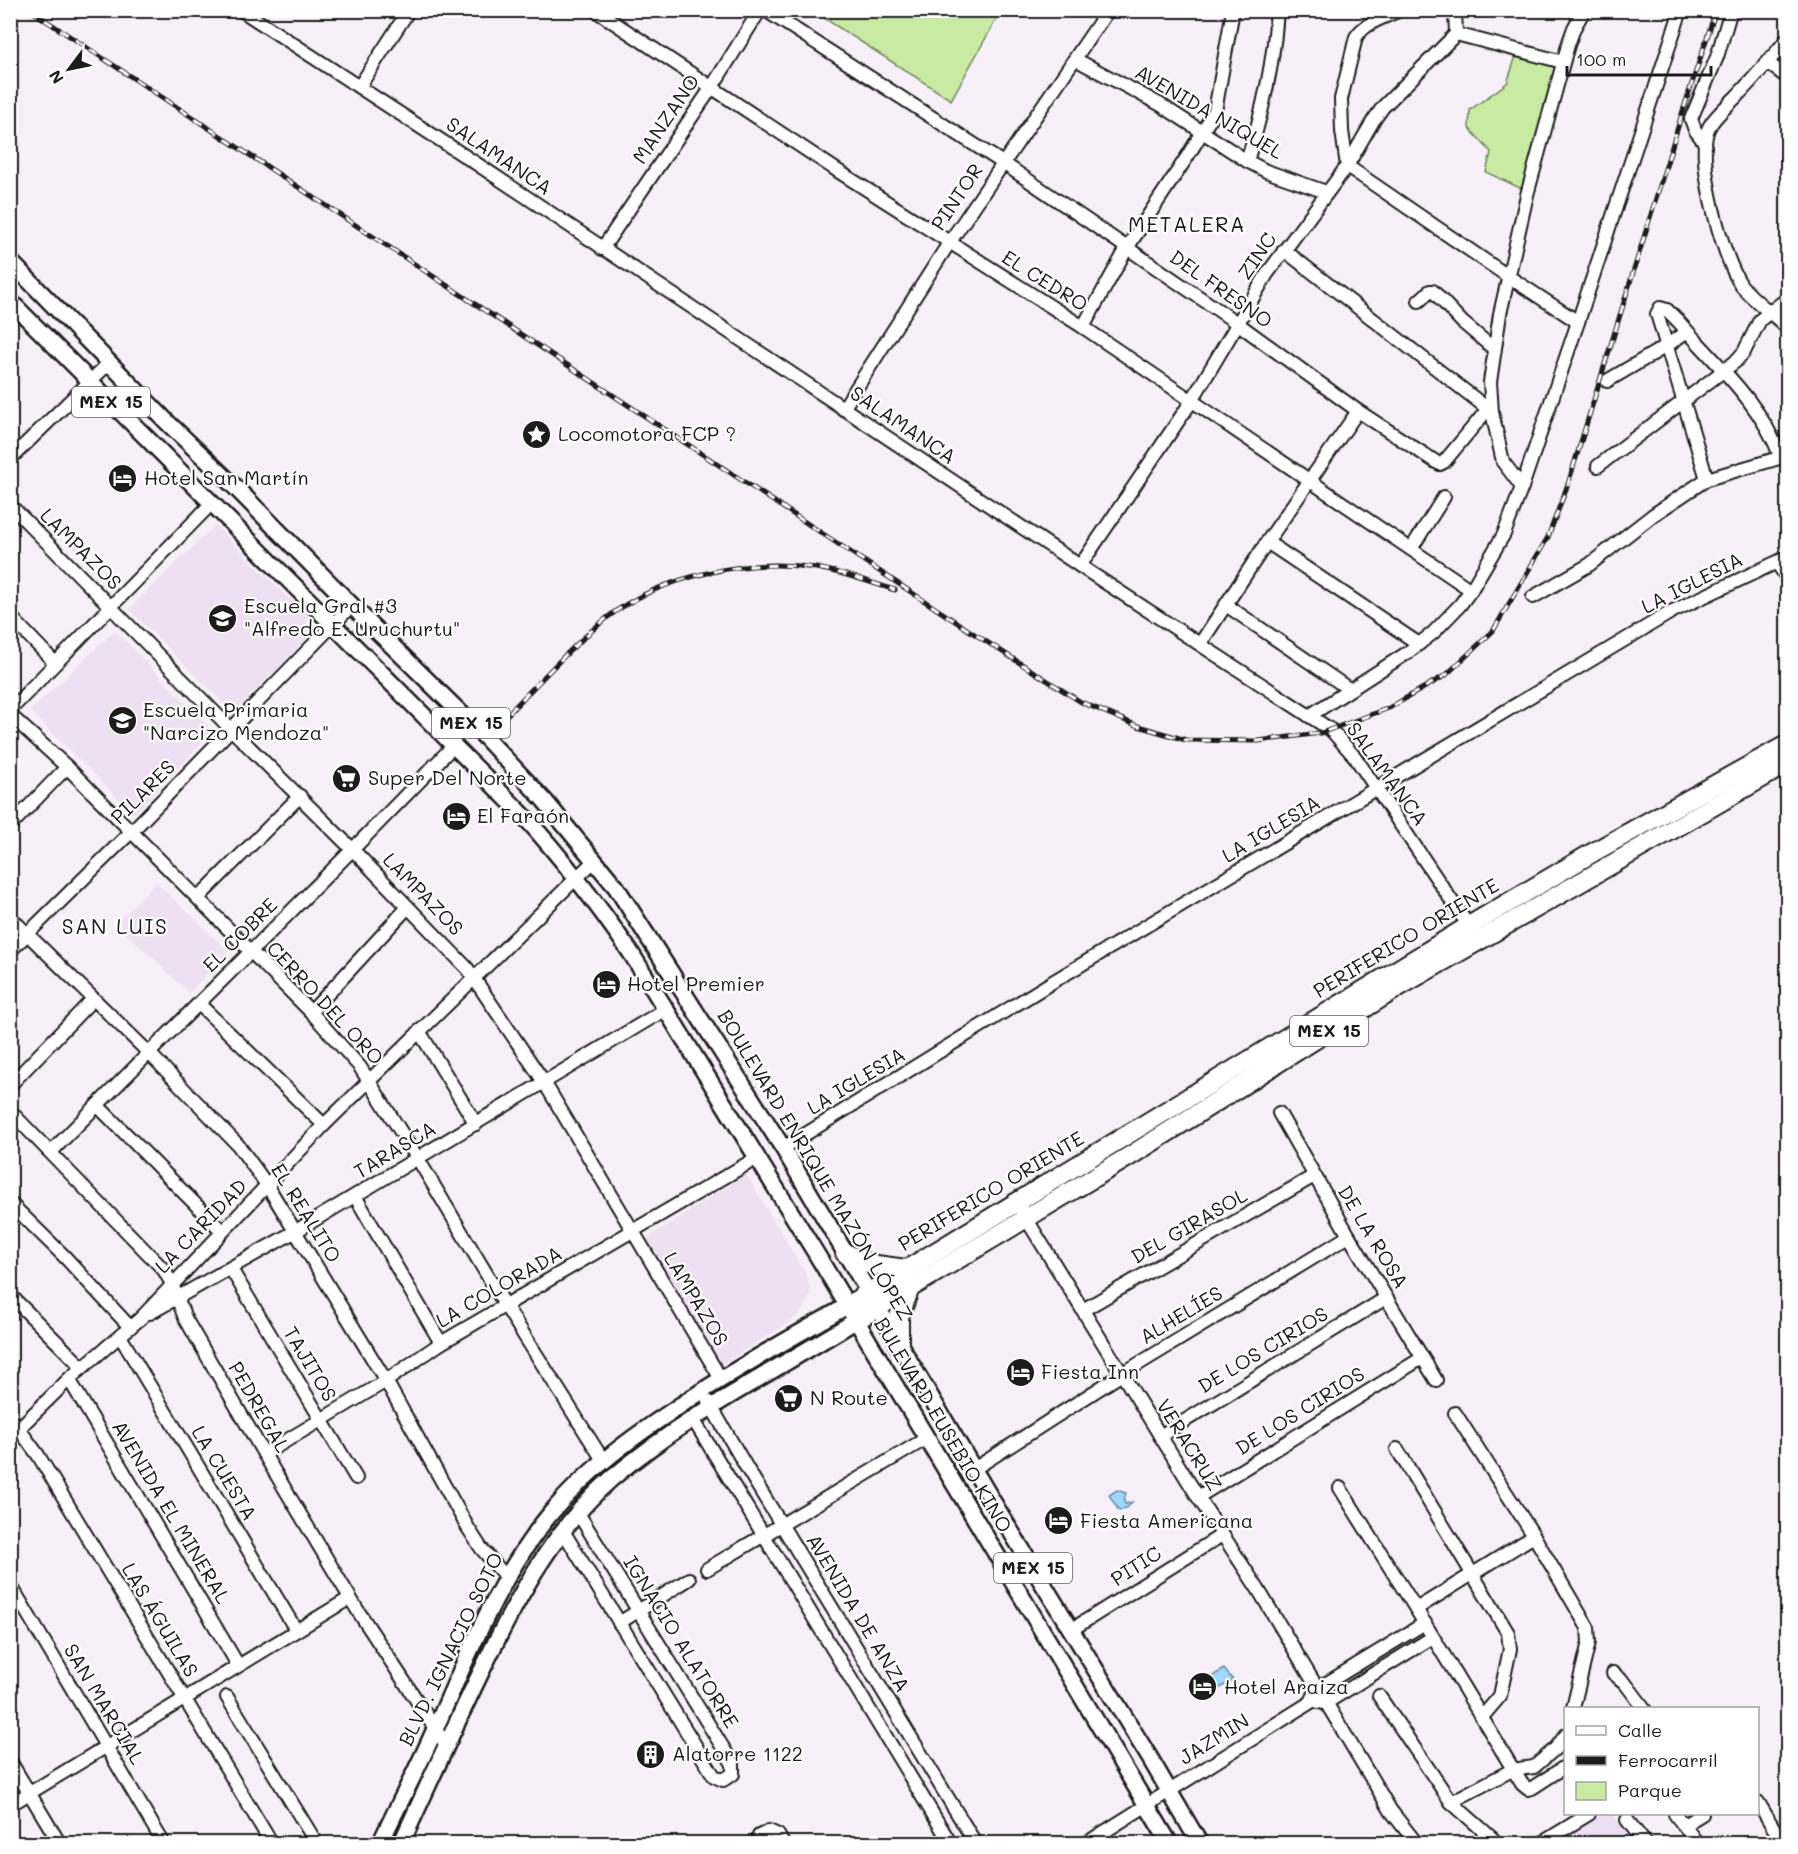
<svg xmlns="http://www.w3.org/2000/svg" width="1798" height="1854" viewBox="0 0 1798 1854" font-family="Mali,sans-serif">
  <rect width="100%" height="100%" fill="#f8f0f9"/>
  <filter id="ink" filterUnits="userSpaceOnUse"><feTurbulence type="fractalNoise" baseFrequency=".0167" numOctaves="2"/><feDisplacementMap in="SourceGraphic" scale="12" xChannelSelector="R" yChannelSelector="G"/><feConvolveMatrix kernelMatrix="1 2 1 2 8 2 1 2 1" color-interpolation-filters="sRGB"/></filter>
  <g filter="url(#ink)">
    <g fill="#efdff2">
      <path d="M215,525L318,628L233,713L129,609Z"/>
      <path d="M115,630L213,731L134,814L30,711Z"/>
      <path d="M156,882L228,951L189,993L116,923Z"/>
      <path d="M746,1174L807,1276L811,1293L806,1305L797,1317L721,1365L644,1240Z"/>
      <path d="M1603,1814H1611L1637,1843H1553Z"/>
    </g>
    <g fill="#c8eaa3" stroke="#728360" stroke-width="1.5">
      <path d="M813,11H1001L951,100Z"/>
      <path d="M1517,53L1559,64L1522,189L1486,172L1491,152L1469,128L1470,110L1507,83Z"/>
    </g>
    <g fill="#9dd7fd" stroke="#698ca3" stroke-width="1.5">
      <path d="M1117,1490L1126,1493L1124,1501L1125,1504L1132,1502L1128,1507L1119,1511L1109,1495Z"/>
      <path d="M1224,1669L1233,1680L1220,1688L1216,1689L1211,1680L1214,1675Z"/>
    </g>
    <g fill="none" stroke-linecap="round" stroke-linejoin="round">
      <defs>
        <g id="minor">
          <path d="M241,10L480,166L1080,566L1331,730L1355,757L1472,931"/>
          <path d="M595,10L841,173L1083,327L1471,590"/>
          <path d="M765,10L1003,163L1237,323L1358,411L1436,462L1440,464L1444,462L1488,409"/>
          <path d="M1400,10C1385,17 1364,23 1356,37L1341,99L1342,131L1347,166L1509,277L1578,322"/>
          <path d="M1456,34L1563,62"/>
          <path d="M1788,38C1771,59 1754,78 1736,97C1727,106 1715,116 1709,127C1694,155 1723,259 1741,285C1754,302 1773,313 1788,329"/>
          <path d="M1075,59L1161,105L1247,161L1266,171L1326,192"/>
          <path d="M1768,63L1788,78"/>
          <path d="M359,87L409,10"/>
          <path d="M1704,142L1695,130L1691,119L1717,57L1731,10"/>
          <path d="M1247,161C1263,112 1274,62 1277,10"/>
          <path d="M602,249L712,87L760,10"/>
          <path d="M1284,250L1492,412L1503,462L1522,487"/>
          <path d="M1419,301L1430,291H1433L1462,322L1494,349"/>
          <path d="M1083,327L1127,248L1187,157L1215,111L1233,10"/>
          <path d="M1607,381L1668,345L1687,331"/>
          <path d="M843,409L949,243L1108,10"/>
          <path d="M1492,412L1490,382L1500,314L1527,195L1568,45L1574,28L1584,10"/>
          <path d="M10,459L109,363"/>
          <path d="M1598,466L1735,362L1744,352L1760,320L1788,298"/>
          <path d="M1707,479L1657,314L1660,308L1667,310L1678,321C1716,364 1761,403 1781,458"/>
          <path d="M10,505L232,730L353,850L467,968L544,1082L721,1379"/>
          <path d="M1267,542L1419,644"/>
          <path d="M1411,549L1444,497"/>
          <path d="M1777,563L1788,579"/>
          <path d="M1080,566L1191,402L1267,274L1347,166L1373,121L1383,107L1456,34L1455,10"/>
          <path d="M1533,597L1589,565L1653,515L1707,479L1786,456"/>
          <path d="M1226,605L1349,689"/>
          <path d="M10,616L55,663"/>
          <path d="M1200,644L1267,542L1358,411"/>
          <path d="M10,710L212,503"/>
          <path d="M10,715L67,767L311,1012L360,1067L418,1159L505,1305L603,1460"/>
          <path d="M1309,716L1407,653L1433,633L1460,605L1471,590L1504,534L1522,487L1578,322L1681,10"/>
          <path d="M10,826L67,767"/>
          <path d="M198,898L300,796"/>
          <path d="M10,917L149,1053L238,1145L267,1185L386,1381L468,1528L481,1548L506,1577"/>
          <path d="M10,951L132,831L352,605"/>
          <path d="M199,1004L324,1125"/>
          <path d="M311,1012L408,907"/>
          <path d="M419,1031L476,1124"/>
          <path d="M10,1085L93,999"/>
          <path d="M97,1105L222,1231"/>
          <path d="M10,1111L164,1270L172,1284L185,1318L264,1454L358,1611L446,1745"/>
          <path d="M1279,1113L1349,1236L1436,1380"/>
          <path d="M783,1148L1054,981L1673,611L1788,557"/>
          <path d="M51,1152C185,1015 323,883 455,744"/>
          <path d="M355,1196L441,1343"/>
          <path d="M1016,1202L1198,1497L1258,1589L1391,1811L1417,1844"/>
          <path d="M10,1203L64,1256L130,1327"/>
          <path d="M231,1269L356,1478"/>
          <path d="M10,1295L82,1367"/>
          <path d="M1083,1310L1314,1176"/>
          <path d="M150,1313L296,1231L666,1009"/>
          <path d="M120,1336L296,1630"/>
          <path d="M69,1379L238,1665"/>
          <path d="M708,1401L748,1470L976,1844"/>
          <path d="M1455,1413L1534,1536L1588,1628L1589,1642L1573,1708"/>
          <path d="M693,1419L951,1844"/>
          <path d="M10,1420L19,1429L38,1455L272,1844"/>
          <path d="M1160,1436L1386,1298"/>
          <path d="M10,1437L69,1379L141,1318L324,1125L595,860"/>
          <path d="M1397,1449L1508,1633L1510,1649L1500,1696L1482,1717"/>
          <path d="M264,1454L386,1381L441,1343L757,1158"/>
          <path d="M974,1469L1122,1374L1349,1236"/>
          <path d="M1340,1488L1416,1609L1522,1784L1528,1789L1532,1788L1566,1766"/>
          <path d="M1198,1497L1422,1358"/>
          <path d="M563,1531L714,1776L723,1780L733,1774V1764L578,1513"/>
          <path d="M707,1569L927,1438"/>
          <path d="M10,1584L164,1844"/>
          <path d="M1416,1609L1534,1536"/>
          <path d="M619,1623L689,1579"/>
          <path d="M1071,1630L1222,1535"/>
          <path d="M1613,1673L1625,1683L1644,1708"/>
          <path d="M1379,1696L1451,1802L1494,1840"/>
          <path d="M227,1697L317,1844"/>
          <path d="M1318,1702L1326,1703L1433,1637"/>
          <path d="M10,1761L60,1844"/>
          <path d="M1451,1802L1512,1770L1534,1767L1556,1748L1566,1735"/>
          <path d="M1758,1802L1783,1844"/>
          <path d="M10,1805L350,1598"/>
          <path d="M1675,1814L1698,1844"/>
          <path d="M1627,1820L1646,1844"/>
          <path d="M1684,1825L1702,1814"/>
          <path d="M758,1844L759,1836L769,1831L778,1835L783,1844"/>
          <path d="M1085,1844L1311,1702L1317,1689L1425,1623"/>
          <path d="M1540,1844L1589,1814"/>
        </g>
        <g id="major">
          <path d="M10,261L169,424L235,487L373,627L486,738L544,800L616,887L783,1148L999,1512L1151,1760L1200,1844"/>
          <path d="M10,301L523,815C562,858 598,905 631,953L817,1255L1170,1844"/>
          <path d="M380,1844C398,1805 418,1768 435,1729C469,1654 498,1577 551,1513C585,1472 627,1441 672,1411C728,1373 787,1340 847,1306"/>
          <path d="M401,1844C429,1784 455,1725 484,1666C517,1598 553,1530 611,1479C685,1416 773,1372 855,1321"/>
        </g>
        <g id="highway">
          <path d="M845,1253L869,1264L906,1269"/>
          <path d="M847,1306L1469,926L1592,853L1788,744"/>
          <path d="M855,1321L1133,1154L1400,986L1788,763"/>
          <path d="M899,1345V1317L910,1288"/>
        </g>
      </defs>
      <use href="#minor" stroke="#1c1c1c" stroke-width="16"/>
      <use href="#major" stroke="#1c1c1c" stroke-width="20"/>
      <use href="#highway" stroke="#1c1c1c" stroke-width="22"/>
      <use href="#minor" stroke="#fff" stroke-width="12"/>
      <use href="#major" stroke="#fff" stroke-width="15"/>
      <use href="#highway" stroke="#fff" stroke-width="18"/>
      <defs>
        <g id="rail">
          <path d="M30,10L976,635L1081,702L1138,726L1186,740L1258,741L1321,733L1389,708L1446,675L1493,631L1548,537L1568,484L1681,117L1716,10"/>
          <path d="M497,725C533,689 568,649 608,617C662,575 749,558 816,568C842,572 869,582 895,590"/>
        </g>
      </defs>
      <use href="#rail" stroke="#1c1c1c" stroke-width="5"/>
      <use href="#rail" stroke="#fff" stroke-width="3" stroke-dasharray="9" stroke-linecap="butt"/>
    </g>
  </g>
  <defs>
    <symbol id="sight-disc" viewBox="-11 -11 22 22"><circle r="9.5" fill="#1c1c1c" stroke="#fff"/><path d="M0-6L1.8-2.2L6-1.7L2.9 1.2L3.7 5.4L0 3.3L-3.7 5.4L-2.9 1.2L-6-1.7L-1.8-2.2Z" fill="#fff"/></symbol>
    <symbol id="hotel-disc" viewBox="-11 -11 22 22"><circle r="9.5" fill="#1c1c1c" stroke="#fff"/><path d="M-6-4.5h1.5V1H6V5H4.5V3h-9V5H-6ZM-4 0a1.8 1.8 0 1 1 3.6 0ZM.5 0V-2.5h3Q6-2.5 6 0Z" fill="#fff"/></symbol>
    <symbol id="school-disc" viewBox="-11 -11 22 22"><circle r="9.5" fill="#1c1c1c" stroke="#fff"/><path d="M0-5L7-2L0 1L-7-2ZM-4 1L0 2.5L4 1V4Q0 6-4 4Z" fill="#fff"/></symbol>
    <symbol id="supermarket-disc" viewBox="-11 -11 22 22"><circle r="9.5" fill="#1c1c1c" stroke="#fff"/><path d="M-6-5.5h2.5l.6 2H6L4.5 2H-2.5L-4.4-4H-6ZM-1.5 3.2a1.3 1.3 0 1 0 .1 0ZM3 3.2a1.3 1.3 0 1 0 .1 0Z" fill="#fff"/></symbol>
    <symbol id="building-disc" viewBox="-11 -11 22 22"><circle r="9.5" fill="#1c1c1c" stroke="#fff"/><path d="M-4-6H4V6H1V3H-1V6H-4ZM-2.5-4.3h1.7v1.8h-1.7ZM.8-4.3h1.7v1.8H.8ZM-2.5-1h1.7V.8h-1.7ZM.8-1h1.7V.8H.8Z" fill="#fff"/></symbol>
  </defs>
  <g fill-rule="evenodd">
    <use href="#sight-disc" x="520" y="418" width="33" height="33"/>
    <use href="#hotel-disc" x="106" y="462" width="33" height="33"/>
    <use href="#school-disc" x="206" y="602" width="33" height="33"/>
    <use href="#school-disc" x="106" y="704" width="33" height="33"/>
    <use href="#supermarket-disc" x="330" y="762" width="33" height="33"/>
    <use href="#hotel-disc" x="440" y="800" width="33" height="33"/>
    <use href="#hotel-disc" x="590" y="968" width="33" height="33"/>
    <use href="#hotel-disc" x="1004" y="1356" width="33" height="33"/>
    <use href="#supermarket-disc" x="772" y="1382" width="33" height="33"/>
    <use href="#hotel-disc" x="1042" y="1504" width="33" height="33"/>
    <use href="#hotel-disc" x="1186" y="1670" width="33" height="33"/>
    <use href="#building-disc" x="634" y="1738" width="33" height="33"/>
  </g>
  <g text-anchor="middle" stroke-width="4.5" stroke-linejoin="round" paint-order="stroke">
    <g fill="#fff" stroke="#606060" stroke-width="1.5">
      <rect x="72" y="387" width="78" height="30" rx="4.5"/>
      <rect x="432" y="708" width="78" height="30" rx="4.5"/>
      <rect x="1290" y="1016" width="78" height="30" rx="4.5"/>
      <rect x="994" y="1553" width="78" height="30" rx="4.5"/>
    </g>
    <g font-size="18" font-weight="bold" fill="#1c1c1c">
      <text x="111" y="408">MEX 15</text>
      <text x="471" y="729">MEX 15</text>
      <text x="1329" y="1037">MEX 15</text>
      <text x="1033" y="1574">MEX 15</text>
    </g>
    <g font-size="20" fill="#1c1c1c" stroke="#fff">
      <text transform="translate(1209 112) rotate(30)" y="7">AVENIDA NIQUEL</text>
      <text transform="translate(666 119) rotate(-56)" y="7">MANZANO</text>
      <text transform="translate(499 156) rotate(34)" y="7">SALAMANCA</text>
      <text transform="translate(957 197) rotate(-56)" y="7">PINTOR</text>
      <text transform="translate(1257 256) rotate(-56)" y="7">ZINC</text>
      <text transform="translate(1045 281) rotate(32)" y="7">EL CEDRO</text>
      <text transform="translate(1221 289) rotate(35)" y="7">DEL FRESNO</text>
      <text transform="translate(903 425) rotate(34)" y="7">SALAMANCA</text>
      <text transform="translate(81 549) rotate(45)" y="7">LAMPAZOS</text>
      <text transform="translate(1692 583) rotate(-27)" y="7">LA IGLESIA</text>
      <text transform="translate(1387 774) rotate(54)" y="7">SALAMANCA</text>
      <text transform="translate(143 792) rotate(-45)" y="7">PILARES</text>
      <text transform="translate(1271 829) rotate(-31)" y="7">LA IGLESIA</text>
      <text transform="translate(423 894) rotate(46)" y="7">LAMPAZOS</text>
      <text transform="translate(240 935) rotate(-45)" y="7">EL COBRE</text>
      <text transform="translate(1406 938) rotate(-31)" y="7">PERIFERICO ORIENTE</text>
      <text transform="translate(325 1003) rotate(47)" y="7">CERRO DEL ORO</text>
      <text transform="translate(856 1081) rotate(-31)" y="7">LA IGLESIA</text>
      <text transform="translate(395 1150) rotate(-31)" y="7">TARASCA</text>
      <text transform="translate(815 1165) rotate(59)" y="7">BOULEVARD ENRIQUE MAZÓN LÓPEZ</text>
      <text transform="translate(991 1191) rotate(-31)" y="7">PERIFERICO ORIENTE</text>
      <text transform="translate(306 1213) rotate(58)" y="7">EL REALITO</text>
      <text transform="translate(201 1226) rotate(-46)" y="7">LA CARIDAD</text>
      <text transform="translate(1189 1226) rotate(-30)" y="7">DEL GIRASOL</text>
      <text transform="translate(1373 1237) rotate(59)" y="7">DE LA ROSA</text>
      <text transform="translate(499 1287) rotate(-30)" y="7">LA COLORADA</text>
      <text transform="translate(696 1299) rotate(59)" y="7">LAMPAZOS</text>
      <text transform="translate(1181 1315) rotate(-31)" y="7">ALHELÍES</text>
      <text transform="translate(1263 1350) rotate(-31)" y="7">DE LOS CIRIOS</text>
      <text transform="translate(310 1364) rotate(59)" y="7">TAJITOS</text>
      <text transform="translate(259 1407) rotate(60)" y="7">PEDREGAL</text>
      <text transform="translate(1300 1411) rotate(-32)" y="7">DE LOS CIRIOS</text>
      <text transform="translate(943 1425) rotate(59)" y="7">BULEVARD EUSEBIO KINO</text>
      <text transform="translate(1189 1445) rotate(58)" y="7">VERACRUZ</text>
      <text transform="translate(224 1473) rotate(59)" y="7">LA CUESTA</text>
      <text transform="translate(171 1512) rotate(59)" y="7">AVENIDA EL MINERAL</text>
      <text transform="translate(1136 1566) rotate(-33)" y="7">PITIC</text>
      <text transform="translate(858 1613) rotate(59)" y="7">AVENIDA DE ANZA</text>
      <text transform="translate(160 1620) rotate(59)" y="7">LAS ÁGUILAS</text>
      <text transform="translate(681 1642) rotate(58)" y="7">IGNACIO ALATORRE</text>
      <text transform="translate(451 1649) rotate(-64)" y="7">BLVD. IGNACIO SOTO</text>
      <text transform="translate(104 1704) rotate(59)" y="7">SAN MARCIAL</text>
      <text transform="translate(1214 1739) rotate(-32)" y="7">JAZMIN</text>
    </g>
    <g font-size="20" fill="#1c1c1c" stroke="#fff" text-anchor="start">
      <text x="558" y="441">Locomotora FCP ?</text>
      <text x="144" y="485">Hotel San Martín</text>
      <text x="244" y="613">Escuela Gral #3<tspan x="244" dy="23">"Alfredo E. Uruchurtu"</tspan></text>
      <text x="143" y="717">Escuela Primaria<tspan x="143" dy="23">"Narcizo Mendoza"</tspan></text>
      <text x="368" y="785">Super Del Norte</text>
      <text x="477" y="823">El Faraón</text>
      <text x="627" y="991">Hotel Premier</text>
      <text x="1041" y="1379">Fiesta Inn</text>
      <text x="810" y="1405">N Route</text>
      <text x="1080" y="1528">Fiesta Americana</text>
      <text x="1224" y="1694">Hotel Araiza</text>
      <text x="672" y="1761">Alatorre 1122</text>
    </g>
    <g font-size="21" letter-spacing="1.5" fill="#1c1c1c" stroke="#fff">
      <text x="1187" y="232">METALERA</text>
      <text x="115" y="934">SAN LUIS</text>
    </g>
  </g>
  <rect width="1798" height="1854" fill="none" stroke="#fff" stroke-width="36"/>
  <rect x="18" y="18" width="1762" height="1818" fill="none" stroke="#1c1c1c" stroke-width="2" filter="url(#ink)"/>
  <rect x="1564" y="1707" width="195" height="108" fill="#ffffff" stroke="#a4a4a4" stroke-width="1.5"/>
  <rect x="1576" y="1726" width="30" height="9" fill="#ffffff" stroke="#a4a4a4" stroke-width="1.5"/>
  <text x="1618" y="1737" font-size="18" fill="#1c1c1c">Calle</text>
  <rect x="1576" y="1756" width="30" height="9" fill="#1c1c1c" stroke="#a4a4a4" stroke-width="1.5"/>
  <text x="1618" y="1767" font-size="18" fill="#1c1c1c">Ferrocarril</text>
  <rect x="1576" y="1782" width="30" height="18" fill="#c8eaa3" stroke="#a4a4a4" stroke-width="1.5"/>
  <text x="1618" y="1797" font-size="18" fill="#1c1c1c">Parque</text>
  <g transform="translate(69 69) rotate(238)" stroke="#ffffff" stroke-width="4.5" paint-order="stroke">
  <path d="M0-4.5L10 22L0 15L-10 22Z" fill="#1c1c1c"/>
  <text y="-9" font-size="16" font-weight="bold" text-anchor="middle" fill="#1c1c1c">N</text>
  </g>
  <path d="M1567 66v9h144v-9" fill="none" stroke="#1c1c1c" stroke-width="3"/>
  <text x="1576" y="66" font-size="18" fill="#1c1c1c" stroke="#ffffff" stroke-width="4.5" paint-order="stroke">100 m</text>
</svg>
